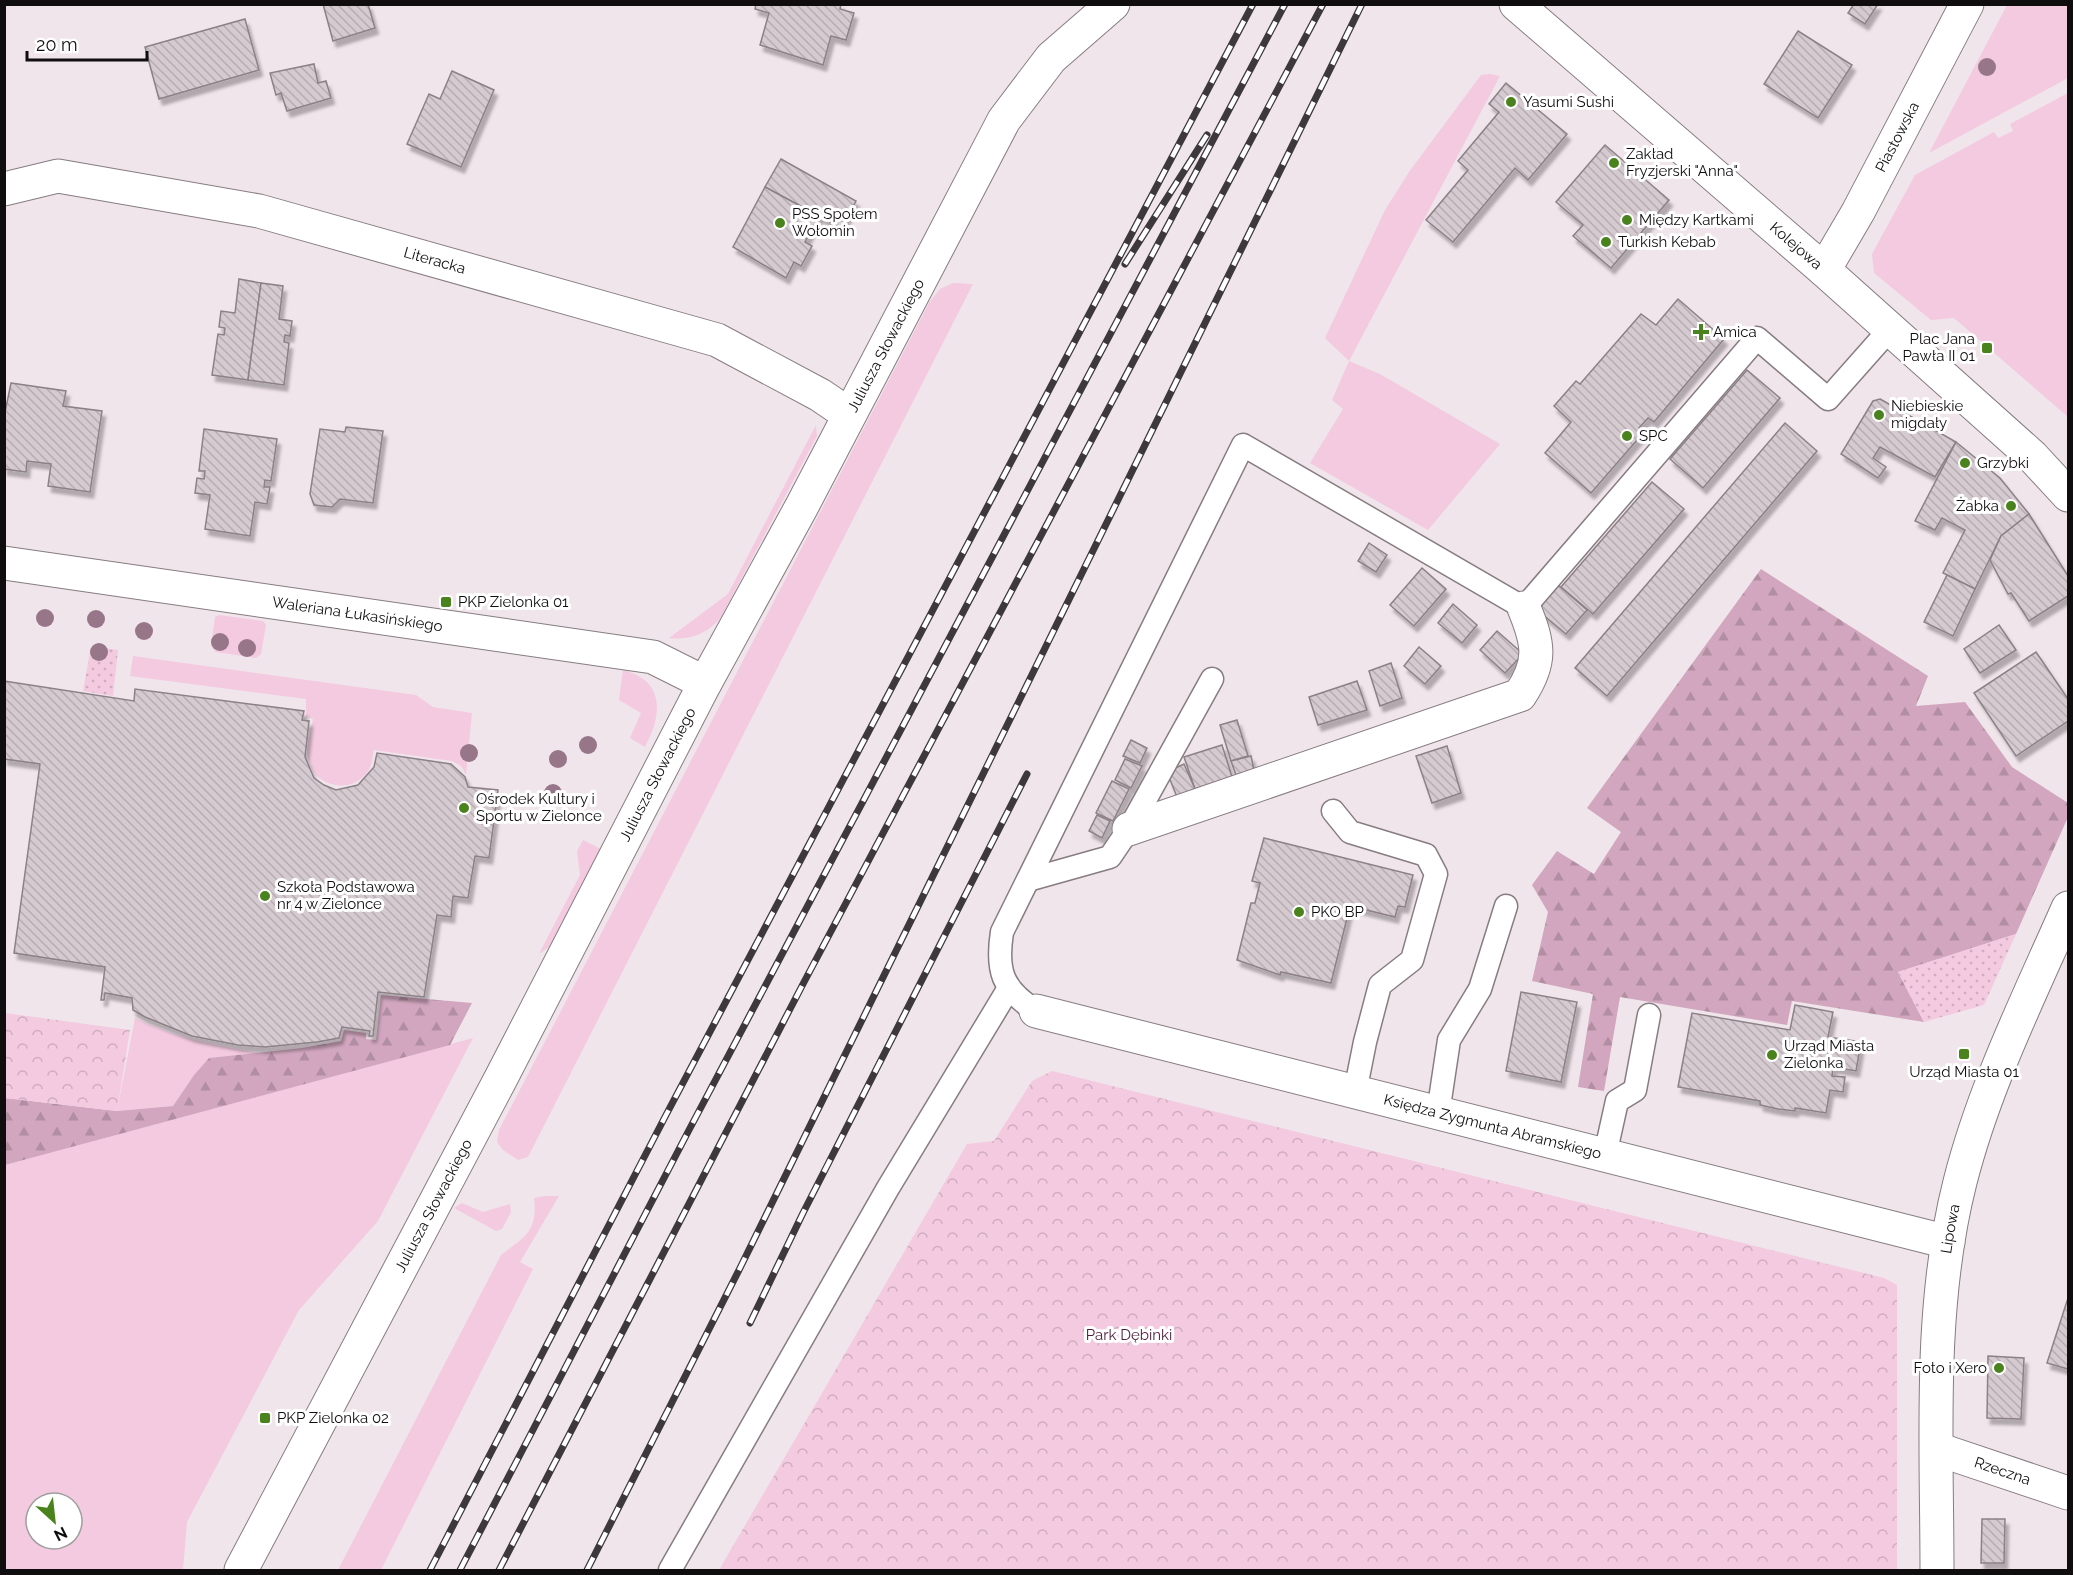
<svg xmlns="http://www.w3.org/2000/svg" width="2073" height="1575" viewBox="0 0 2073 1575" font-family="Raleway,sans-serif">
  <defs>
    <pattern id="forest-firs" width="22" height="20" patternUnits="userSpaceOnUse" patternTransform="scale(1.5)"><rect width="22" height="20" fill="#d1a6be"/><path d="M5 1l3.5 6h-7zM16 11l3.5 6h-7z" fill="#b28ea2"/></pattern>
    <pattern id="park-crowns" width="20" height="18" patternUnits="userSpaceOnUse" patternTransform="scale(1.5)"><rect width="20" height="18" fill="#f3cae0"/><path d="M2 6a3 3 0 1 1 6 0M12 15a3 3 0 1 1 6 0" fill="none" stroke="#cfacbf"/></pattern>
    <pattern id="garden-dots" width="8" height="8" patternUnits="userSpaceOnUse" patternTransform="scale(1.5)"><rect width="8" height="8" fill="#f3cae0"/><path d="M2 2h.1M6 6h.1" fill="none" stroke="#cfacbf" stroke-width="1.8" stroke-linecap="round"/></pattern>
    <pattern id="building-back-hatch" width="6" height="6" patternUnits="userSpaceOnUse" patternTransform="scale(1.5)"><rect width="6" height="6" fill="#d5cad0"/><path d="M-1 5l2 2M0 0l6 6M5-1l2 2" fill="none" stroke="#b6acb1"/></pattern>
    <filter id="shadow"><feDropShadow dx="3.5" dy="6" stdDeviation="1.5" flood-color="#0004"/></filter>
  </defs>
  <rect width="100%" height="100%" fill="#f0e5eb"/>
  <g fill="#f3cae0" fill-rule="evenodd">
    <path d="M2007,5H2068V78L1929,153Z"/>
    <path d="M1490,74L1500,76L1349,361L1380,374L1500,444L1428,530L1310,463L1343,409L1332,400L1349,361L1325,338L1385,210L1409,172L1481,75Z"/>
    <path d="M2068,93V417L1954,318L1931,320L1874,273L1872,254L1915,175L1994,132L1998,138L2013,131L2010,124Z"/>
    <path d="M953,283L973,284L528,1157L518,1160L503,1150L497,1142L499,1130L929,303L940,289Z"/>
    <path d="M816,425L817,436L721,617C709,633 689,641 669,638L728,594Z"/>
    <path d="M219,615L263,621L266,625L261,654L256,658L216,652L211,646L215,617Z"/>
    <path d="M133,656L416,695L433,707L472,713L466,775L461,766L452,761L374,750C372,759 372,769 364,776C346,795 310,784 308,756C306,745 311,730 313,719L306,717V699L130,676Z"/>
    <path d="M623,670C666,681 662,716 645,747L630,738L641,713L619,700Z"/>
    <path d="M583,840L601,849L549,947L539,954L580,875L577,851Z"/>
    <path d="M135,1018C175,1038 216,1046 260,1053L209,1058L194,1075L173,1106L117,1111Z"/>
    <path d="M473,1038L378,1221L299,1310L187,1522L183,1570H5V1165ZM36,1503H72V1539H36Z"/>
    <path d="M545,1196H559L520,1262L533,1269L381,1570H338L501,1255C525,1237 538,1231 534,1198Z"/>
    <path d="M462,1203L483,1212L510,1204L511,1212L502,1229L496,1231L454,1208Z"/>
  </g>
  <g fill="url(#forest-firs)">
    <path d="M1761,569L1928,676L1916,706L1965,702L2012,767L2068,803V817L2016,934L1898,972L1924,1022L1792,1001L1787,1025L1620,997L1604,1091L1578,1087L1593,994L1532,981L1548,912L1532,885L1557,851L1594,874L1621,832L1587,808Z"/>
    <path d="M381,995L472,1003L450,1045L5,1165V1098L117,1111L173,1106L194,1075L209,1058L302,1048L341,1041L344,1030L366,1033V1039L376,1040Z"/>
  </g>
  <g fill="url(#park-crowns)">
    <path d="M5,1013L130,1030L117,1111L5,1098Z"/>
    <path d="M1052,1071L1884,1278L1897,1285V1570H719L967,1144L994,1141L1032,1081Z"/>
  </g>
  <g fill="url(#garden-dots)">
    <path d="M96,647L118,650L113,696L83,691L90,652Z"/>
    <path d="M2016,934L1984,1005L1924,1022L1898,972Z"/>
  </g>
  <g fill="url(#building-back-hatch)" stroke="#8b8186" stroke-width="1.5" filter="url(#shadow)">
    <path d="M323,4H368L375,28L333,41Z"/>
    <path d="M756,4H841L840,9L854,13L846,40L831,36L823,65L760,45L769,13L755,9Z"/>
    <path d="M1854,4H1878L1865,24L1848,13Z"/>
    <path d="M245,19L259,70L159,99L145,47Z"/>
    <path d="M1798,31L1852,65L1818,118L1764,84Z"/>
    <path d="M314,64L318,83L326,81L331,98L287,111L281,93L276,95L270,73Z"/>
    <path d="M452,71L494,90L461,167L407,144L429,94L440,99Z"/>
    <path d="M1506,83L1567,134L1528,180L1515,168L1453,242L1426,220L1468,170L1458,161L1499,112L1489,104Z"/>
    <path d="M1605,145L1669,200L1611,268L1573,236L1583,225L1556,202Z"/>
    <path d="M781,159L856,201L841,228L765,187Z"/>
    <path d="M765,187L819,216L805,242L812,246L801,266L794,262L786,278L733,247Z"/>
    <path d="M239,279L261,283L248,380L212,375L218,334L224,335L225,328L219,327L221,311L235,313Z"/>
    <path d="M261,283L283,286L279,319L292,321L290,336L285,335L284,342L289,343L284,385L248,380Z"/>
    <path d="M1678,299L1724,339L1654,422L1648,418L1639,428L1644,432L1591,493L1545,453L1571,422L1554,406L1576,381L1580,384L1641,314L1656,325Z"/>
    <path d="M1747,370L1780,398L1703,488L1670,459Z"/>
    <path d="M11,383L66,391L63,406L102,411L90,492L48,486L51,464L27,461L26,472L4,469V417Z"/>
    <path d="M1880,399L1956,442L1935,477L1880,447L1873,458L1886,467L1878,478L1841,454L1873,401Z"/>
    <path d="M1785,423L1817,451L1607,696L1575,668Z"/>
    <path d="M346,427L383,431L373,503L340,499L332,507L314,505L310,494L320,429L345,432Z"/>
    <path d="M204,429L277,439L271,481L265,480L264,487H270L267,504L255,502L250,536L205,529L210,495L195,493L197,478L204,479L205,471H199Z"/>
    <path d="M1956,442L2000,478L2029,514L2001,536L1975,589L1943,573L1965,530L1942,518L1935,530L1915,521Z"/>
    <path d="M1652,482L1684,509L1593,614L1561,587Z"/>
    <path d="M2029,514L2068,576V596L2029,621L2011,593L2008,594L1990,560L2001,536Z"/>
    <path d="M1369,543L1387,555L1376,572L1358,561Z"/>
    <path d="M1422,568L1446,589L1414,626L1390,605Z"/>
    <path d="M1947,575L1975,589L1953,636L1924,622Z"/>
    <path d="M1557,584L1587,610L1566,634L1536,609Z"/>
    <path d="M1453,604L1477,625L1462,643L1438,623Z"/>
    <path d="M1999,625L2016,650L1980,673L1964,649Z"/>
    <path d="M1497,631L1523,654L1505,673L1480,650Z"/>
    <path d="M1419,647L1441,666L1425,684L1404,666Z"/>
    <path d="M2036,652L2068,699V721L2016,756L1974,693Z"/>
    <path d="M1391,663L1402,698L1380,706L1369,671Z"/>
    <path d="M4,681L134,701L135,689L304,711L302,720L309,721L305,757L314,778L324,785L336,790L358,785L374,767L377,753L451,764L465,777L468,787L498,790L489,858L475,856L468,898L453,896L451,917L437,915L424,997L378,992L373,1036H369L370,1031L342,1027L339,1038L317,1042L265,1047L238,1045L192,1036L145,1017L133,1010L132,998L105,993L104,1000H101L105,967L14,953L40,764L4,759Z"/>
    <path d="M1357,681L1367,710L1318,725L1309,697Z"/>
    <path d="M1237,720L1248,756L1231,761L1220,725Z"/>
    <path d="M1131,740L1147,748L1140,763L1123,756Z"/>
    <path d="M1222,745L1232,777L1195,789L1184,757Z"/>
    <path d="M1447,746L1461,793L1432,803L1416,756Z"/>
    <path d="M1251,756L1254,770L1236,775L1231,761Z"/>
    <path d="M1125,759L1142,766L1131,788L1115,780Z"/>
    <path d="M1184,764L1195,789L1177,797L1167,772Z"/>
    <path d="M1112,781L1129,789L1113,821L1096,813Z"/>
    <path d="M1097,815L1110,821L1102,838L1089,831Z"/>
    <path d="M1264,838L1413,875L1405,907L1398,906L1395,917L1350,906L1331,983L1281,972L1280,975L1237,960L1251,903H1255L1260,883L1252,881Z"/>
    <path d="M1521,992L1577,1002L1561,1082L1506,1071Z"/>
    <path d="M1795,1005L1833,1012L1828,1037L1861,1042L1856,1071L1833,1067L1832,1076L1845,1077L1843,1092L1830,1090L1826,1113L1795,1108V1111L1778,1109L1760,1105V1101L1678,1087L1692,1013L1790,1030Z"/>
    <path d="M2068,1298V1369L2047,1363Z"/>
    <path d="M1988,1356L2024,1358L2021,1419L1987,1418Z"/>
    <path d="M1982,1519H2005L2004,1563H1981Z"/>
  </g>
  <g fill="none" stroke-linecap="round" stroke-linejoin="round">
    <defs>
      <g id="lane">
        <path d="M1333,811L1350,832L1426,855L1436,874L1412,960L1380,985L1365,1042L1355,1092"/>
        <path d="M1028,880L1110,857L1129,829L1212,679"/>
        <path d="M1036,1011C1002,989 996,971 1002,932L1243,445L1524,608L1757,338L1828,399L1890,329"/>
        <path d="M1438,1113L1449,1040L1480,989L1506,906"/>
        <path d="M1605,1155L1617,1101L1635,1090L1649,1015"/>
        <path d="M670,1570L888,1188L1009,988"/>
      </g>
      <g id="street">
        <path id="s1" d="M4,189L58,176L259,211L717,340L820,395L848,414"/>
        <path id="s2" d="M1824,270L1858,212L1967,4"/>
        <path id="s3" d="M4,563L653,657L705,683"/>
        <path d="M1129,829L1520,695C1542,662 1539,644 1524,608"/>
        <path id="s4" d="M1036,1011L1948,1242"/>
        <path id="s5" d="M1937,1449L2068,1493"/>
        <path id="s6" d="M241,1570L500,1080L705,683L802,506L1004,120L1051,58L1113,4"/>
      </g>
      <g id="secondary">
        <path id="s7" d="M1516,4L1824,270L2032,456L2068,495"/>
        <path id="s8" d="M1937,1570C1937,1442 1928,1308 1960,1182C1984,1087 2029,997 2068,908"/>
      </g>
    </defs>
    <use href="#lane" stroke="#867c81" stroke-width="25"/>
    <use href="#street" stroke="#867c81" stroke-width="35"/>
    <use href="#secondary" stroke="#867c81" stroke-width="35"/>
    <use href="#lane" stroke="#fff" stroke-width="22"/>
    <use href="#street" stroke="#fff" stroke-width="33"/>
    <use href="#secondary" stroke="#fff" stroke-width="33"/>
    <defs>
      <g id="rail">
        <path d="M1125,264L1207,135"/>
        <path d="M750,1323L803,1213L1027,774"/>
        <path d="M430,1570L666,1115L1253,4"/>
        <path d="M460,1570L689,1130L1285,4"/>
        <path d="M499,1570L803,984L1323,4"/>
        <path d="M587,1570L740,1268L1362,4"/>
      </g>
    </defs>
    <use href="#rail" stroke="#3d383b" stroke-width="7"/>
    <use href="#rail" stroke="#fff" stroke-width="4.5" stroke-dasharray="14" stroke-linecap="butt"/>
  </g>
  <g fill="#97768a">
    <circle cx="1987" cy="67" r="9"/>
    <circle cx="45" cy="618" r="9"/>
    <circle cx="96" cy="619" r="9"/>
    <circle cx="144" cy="631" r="9"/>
    <circle cx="220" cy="642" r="9"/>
    <circle cx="247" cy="648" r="9"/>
    <circle cx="99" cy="652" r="9"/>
    <circle cx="588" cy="745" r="9"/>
    <circle cx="469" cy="753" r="9"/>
    <circle cx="558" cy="759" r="9"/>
    <circle cx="553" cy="793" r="9"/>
  </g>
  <g fill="#4a831d" stroke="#fff" stroke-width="2">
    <circle cx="1511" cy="102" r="6"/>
    <circle cx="1614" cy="163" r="6"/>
    <circle cx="1627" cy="220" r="6"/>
    <circle cx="780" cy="223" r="6"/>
    <circle cx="1606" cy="242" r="6"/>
    <path d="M1698 323h6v6h6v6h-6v6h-6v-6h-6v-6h6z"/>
    <rect x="1981" y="342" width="12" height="12" rx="3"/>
    <circle cx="1879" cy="415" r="6"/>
    <circle cx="1627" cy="436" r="6"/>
    <circle cx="1965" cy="463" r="6"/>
    <circle cx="2011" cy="506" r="6"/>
    <rect x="440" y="596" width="12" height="12" rx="3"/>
    <circle cx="464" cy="808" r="6"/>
    <circle cx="265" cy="896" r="6"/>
    <circle cx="1299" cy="912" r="6"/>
    <rect x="1958" y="1048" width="12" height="12" rx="3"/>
    <circle cx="1772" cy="1055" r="6"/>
    <circle cx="1999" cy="1368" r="6"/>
    <rect x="259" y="1412" width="12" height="12" rx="3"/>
  </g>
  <g text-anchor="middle" stroke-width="6" stroke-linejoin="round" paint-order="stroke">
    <g font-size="15" fill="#100d0f" stroke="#fff" text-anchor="start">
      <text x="1523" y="107">Yasumi Sushi</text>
      <text x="1626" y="159">Zakład<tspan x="1626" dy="17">Fryzjerski "Anna"</tspan></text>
      <text x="792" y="219">PSS Społem<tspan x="792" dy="17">Wołomin</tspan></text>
      <text x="1639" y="225">Między Kartkami</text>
      <text x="1618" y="247">Turkish Kebab</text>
      <text x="1713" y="337">Amica</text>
      <text x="1975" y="344" text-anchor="end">Plac Jana<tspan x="1975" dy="17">Pawła II 01</tspan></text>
      <text x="1891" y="411">Niebieskie<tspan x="1891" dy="17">migdały</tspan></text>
      <text x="1639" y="441">SPC</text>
      <text x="1977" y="468">Grzybki</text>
      <text x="1999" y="511" text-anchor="end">Żabka</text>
      <text x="458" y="607">PKP Zielonka 01</text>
      <text x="476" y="804">Ośrodek Kultury i<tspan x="476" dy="17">Sportu w Zielonce</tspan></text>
      <text x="277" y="892">Szkoła Podstawowa<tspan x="277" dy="17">nr 4 w Zielonce</tspan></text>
      <text x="1311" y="917">PKO BP</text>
      <text x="1784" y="1051">Urząd Miasta<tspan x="1784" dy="17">Zielonka</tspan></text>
      <text x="1964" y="1077" text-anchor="middle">Urząd Miasta 01</text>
      <text x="1987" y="1373" text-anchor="end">Foto i Xero</text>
      <text x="277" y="1423">PKP Zielonka 02</text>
    </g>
    <g font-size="15" fill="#100d0f" stroke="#fff">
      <text dy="5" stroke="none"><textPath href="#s2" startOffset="152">Piastowska</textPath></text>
      <text dy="5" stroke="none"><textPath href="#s7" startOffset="370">Kolejowa</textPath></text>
      <text dy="5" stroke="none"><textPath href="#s1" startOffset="442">Literacka</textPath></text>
      <text dy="5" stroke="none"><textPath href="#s6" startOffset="1384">Juliusza Słowackiego</textPath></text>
      <text dy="5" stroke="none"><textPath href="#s3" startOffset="357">Waleriana Łukasińskiego</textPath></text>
      <text dy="5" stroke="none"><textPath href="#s6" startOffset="898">Juliusza Słowackiego</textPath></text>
      <text dy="5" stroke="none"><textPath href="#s4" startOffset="471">Księdza Zygmunta Abramskiego</textPath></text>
      <text dy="5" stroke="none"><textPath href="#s6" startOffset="412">Juliusza Słowackiego</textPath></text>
      <text dy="5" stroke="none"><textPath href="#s8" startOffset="342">Lipowa</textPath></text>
      <text dy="5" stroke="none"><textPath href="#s5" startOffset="69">Rzeczna</textPath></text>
    </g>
    <g font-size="15" fill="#4e1b3b" stroke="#fff">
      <text x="1129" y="1340">Park Dębinki</text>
    </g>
  </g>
  <rect width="2073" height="1575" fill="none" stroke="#100d0f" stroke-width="12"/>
  <g transform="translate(54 1521) rotate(153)"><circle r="28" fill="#ffffff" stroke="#9f9e9f" stroke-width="1.5"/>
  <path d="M0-4.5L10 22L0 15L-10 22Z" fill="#4a831d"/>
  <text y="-9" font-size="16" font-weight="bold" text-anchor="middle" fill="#100d0f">N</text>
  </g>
  <path d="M27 51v9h120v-9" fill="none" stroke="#100d0f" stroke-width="3"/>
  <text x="36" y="51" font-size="18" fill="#100d0f" stroke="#ffffff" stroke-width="4.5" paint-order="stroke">20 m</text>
</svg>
